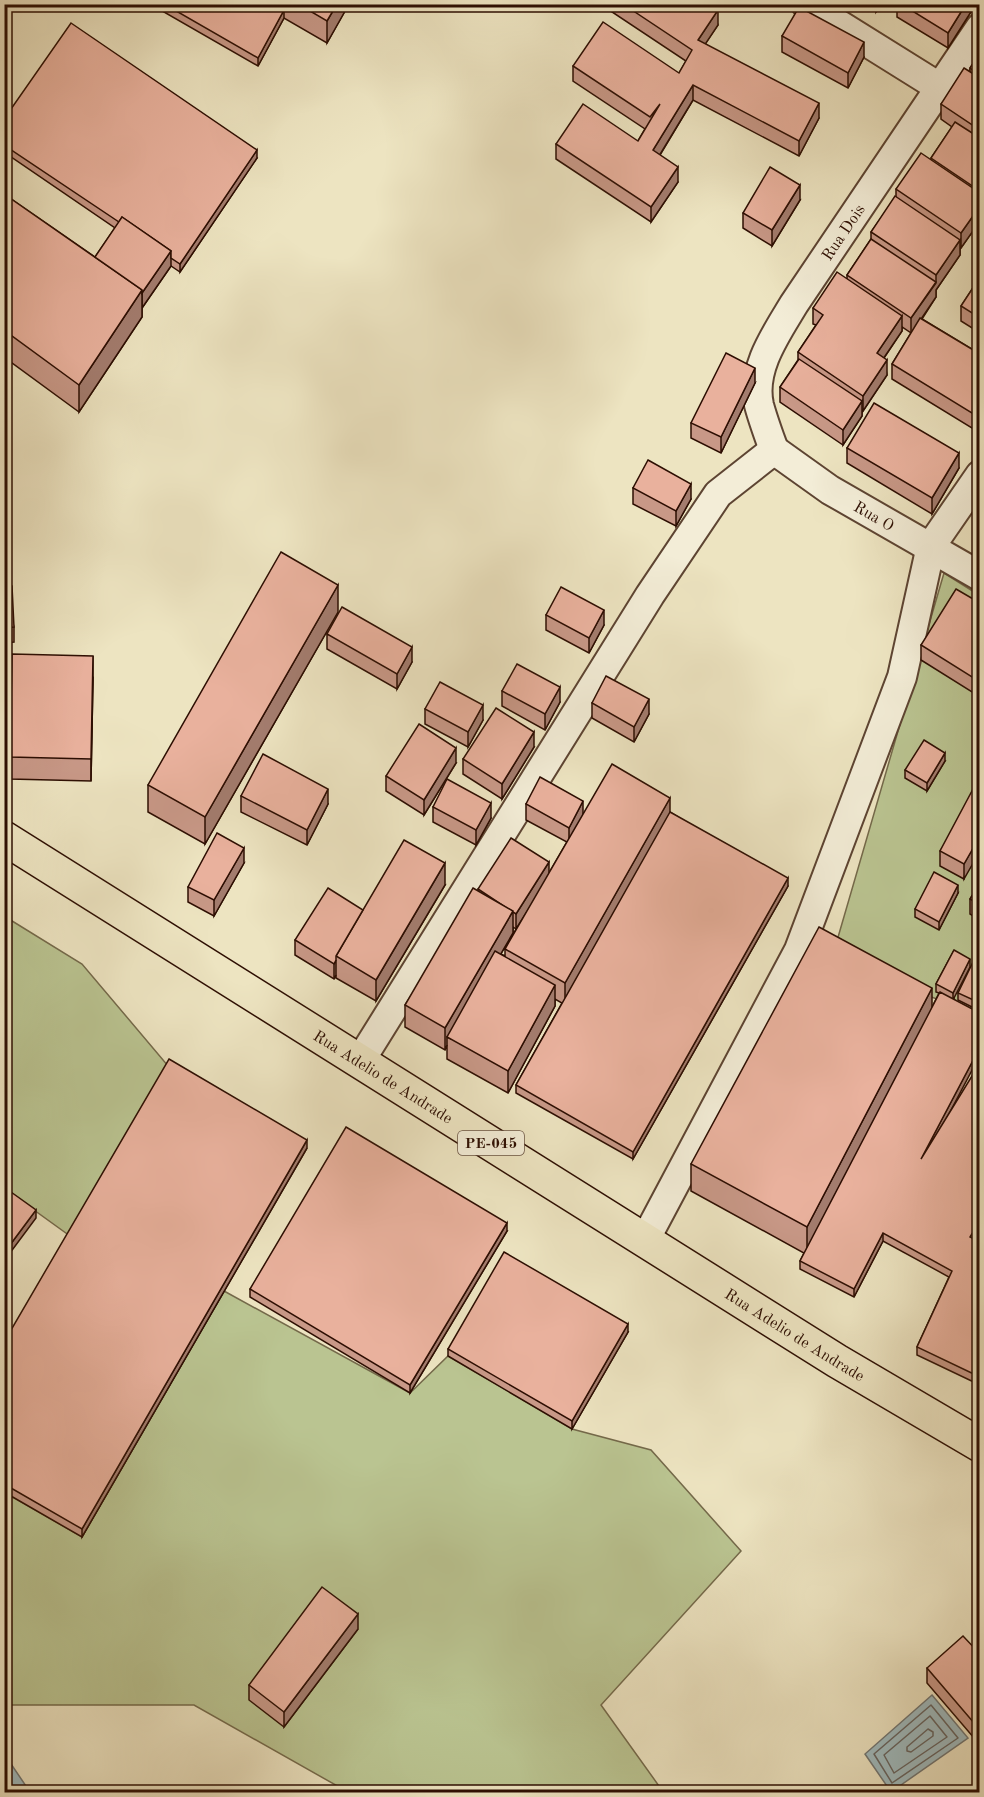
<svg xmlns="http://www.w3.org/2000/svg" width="984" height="1797" viewBox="0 0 984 1797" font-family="'Old Standard TT',serif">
  <rect width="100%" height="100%" fill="#ede4c1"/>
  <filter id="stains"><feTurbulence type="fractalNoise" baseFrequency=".00333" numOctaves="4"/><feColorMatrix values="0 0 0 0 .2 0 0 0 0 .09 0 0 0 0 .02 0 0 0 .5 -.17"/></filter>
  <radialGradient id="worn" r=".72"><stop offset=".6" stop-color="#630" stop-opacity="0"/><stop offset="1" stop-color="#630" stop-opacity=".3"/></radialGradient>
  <g fill="#bac491" stroke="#74694a" stroke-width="1.5">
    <path d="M944,573L979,595V1021L940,1000L867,975L834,951Z"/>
    <path d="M4,916L82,964L169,1067L70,1236L5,1189Z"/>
    <path d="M224,1291L410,1393L448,1356L572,1429L651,1450L741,1551L601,1705L659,1786L550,1792H348L194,1705H5L4,1492L82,1537Z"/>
  </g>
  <g fill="#9fbbbf" stroke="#717673" stroke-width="1.5">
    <path d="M932,1695L968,1738L891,1792L865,1754Z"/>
    <path d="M4,1755H5L30,1792H5Z"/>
  </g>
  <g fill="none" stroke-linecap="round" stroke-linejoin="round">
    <g stroke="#666460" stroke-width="1.5">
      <path d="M931,1705L958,1738L892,1783L874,1754Z"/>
      <path d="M930,1716L947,1737L894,1773L884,1755Z"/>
      <path d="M928,1729L933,1732V1736L911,1752L907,1751V1747Z"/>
    </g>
    <defs>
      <g id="street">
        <path d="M806,4L939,87"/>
        <path id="s1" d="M774,450C769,436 763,420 759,405C751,369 776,334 794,304L980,28"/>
        <path id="s2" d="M774,450L830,490L980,576"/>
        <path d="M360,1061L650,595L718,494L774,450"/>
        <path d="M645,1240L799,950L902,677L931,546L980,475"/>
      </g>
      <g id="primary">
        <path id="s3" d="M4,838L837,1361L980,1445"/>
      </g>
    </defs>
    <use href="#street" stroke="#5d4432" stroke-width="32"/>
    <use href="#primary" stroke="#2d0e02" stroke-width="36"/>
    <use href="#street" stroke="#f3edd7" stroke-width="28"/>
    <use href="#primary" stroke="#ede4c1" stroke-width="33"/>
  </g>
  <g fill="#c89887" stroke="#2d0e02" stroke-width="1.5" fill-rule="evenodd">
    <path d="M150,4H349L327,43L284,18L258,66Z"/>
    <path d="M600,4H710L718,25L705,44L819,118L799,156L693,100L660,155L678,182L651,222L556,159V144L638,141L645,129L573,81V66L679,73L686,61Z"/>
    <path d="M864,4H881L876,12Z"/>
    <path d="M897,4H976L948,48L897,17Z"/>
    <path d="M782,36L864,57L848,88L782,52Z"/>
    <path d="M980,53V221L961,248H960V255L936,290V297L922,319L980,354V433L892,379V364L911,333L902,327V331L884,358L887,375L863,411L862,410V416L843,445L780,402V387L798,360V352L816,325L813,324V308L847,279V275L871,239V232L896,197V189L931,160V158L952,127L941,119V104L970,72V68Z"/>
    <path d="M4,119L257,158L180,272L171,266L142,308V317L79,412L4,357V194L95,257L115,228L4,152Z"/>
    <path d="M800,200L772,246L743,228V213Z"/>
    <path d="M980,277V333L961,321V306Z"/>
    <path d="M755,383L721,453L691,438V423Z"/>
    <path d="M847,448L959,468L932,514L847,463Z"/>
    <path d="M633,488L691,499L676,526L633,504Z"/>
    <path d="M980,528V552L975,549V534Z"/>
    <path d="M4,587L14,627V642L4,643Z"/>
    <path d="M980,603V697L921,660V645Z"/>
    <path d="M338,612L205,844L148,812V785Z"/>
    <path d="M546,615L604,625L589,653L546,630Z"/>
    <path d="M327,634L412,662L397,689L327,649Z"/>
    <path d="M93,678L91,781L10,779V757Z"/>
    <path d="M502,691L560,702L545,730L502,706Z"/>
    <path d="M592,703L649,714L634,742L592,718Z"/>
    <path d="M425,709L483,720L468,747L425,724Z"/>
    <path d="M534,747L502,799L463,774V759Z"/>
    <path d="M945,761L927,791L905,778V770Z"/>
    <path d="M456,763L424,815L386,791V776Z"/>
    <path d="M980,793L964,879L940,866V851Z"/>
    <path d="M241,796L328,804L307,845L241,812Z"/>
    <path d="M526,804L583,813L670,812L788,886L633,1159L516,1093V1085L562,1003L555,999V1006L508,1093L447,1059V1045L445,1050L405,1027V1005L478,891V889L549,873L567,842L526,820ZM513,927L516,929L505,949V956L501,954L513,933Z"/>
    <path d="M433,807L491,818L476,845L433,822Z"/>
    <path d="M244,863L214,916L188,902V887Z"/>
    <path d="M980,883V920L970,914V899Z"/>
    <path d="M445,885L376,1001L336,978V975L334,979L295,955V940L363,910Z"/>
    <path d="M958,893L939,930L915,917V909Z"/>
    <path d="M954,950V999L949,1114L980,1228L974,1239L980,1242V1385L917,1355V1347L949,1277L883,1241L854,1297L800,1269V1261L804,1253L691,1191V1164L932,1007L939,993L936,992V984Z"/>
    <path d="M980,963V1011L958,1000V993Z"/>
    <path d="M307,1148L82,1537L4,1492V1342Z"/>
    <path d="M507,1231L410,1393L250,1297V1289Z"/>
    <path d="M628,1332L572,1429L448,1356V1349Z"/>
    <path d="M358,1629L284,1727L249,1700V1685Z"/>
    <path d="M980,1654V1745L927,1683V1668Z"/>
  </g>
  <g fill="#a37c6e" stroke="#2d0e02" stroke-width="1.5">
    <path d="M337,4H349L327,43V21Z"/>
    <path d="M876,4H881L876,12Z"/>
    <path d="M966,4H976L948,48V33Z"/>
    <path d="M284,10V18L258,66V58Z"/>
    <path d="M718,10V25L698,55V40Z"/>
    <path d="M864,42V57L848,88V73Z"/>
    <path d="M693,85V100L653,166V150Z"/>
    <path d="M819,103V118L799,156V141Z"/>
    <path d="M257,150V158L180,272V264Z"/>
    <path d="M678,167V182L651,222V207Z"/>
    <path d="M800,185V200L772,246V230Z"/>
    <path d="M980,206V221L961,248V233Z"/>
    <path d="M960,240V255L936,290V297L911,334V318L936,283V275Z"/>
    <path d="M171,251V266L142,308V293Z"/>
    <path d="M142,290V317L79,412V385Z"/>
    <path d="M902,316V331L877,368V353Z"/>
    <path d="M887,360V375L863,411V396Z"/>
    <path d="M755,368V383L721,453V437Z"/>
    <path d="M862,401V416L843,445V430Z"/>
    <path d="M959,453V468L932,514V498Z"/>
    <path d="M691,484V499L676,526V511Z"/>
    <path d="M338,585V612L205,844V817Z"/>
    <path d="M604,610V625L589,653V638Z"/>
    <path d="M412,647V662L397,689V674Z"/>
    <path d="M93,656V678L91,781V759Z"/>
    <path d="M560,687V702L545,730V714Z"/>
    <path d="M649,699V714L634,742V727Z"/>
    <path d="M483,705V720L468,747V732Z"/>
    <path d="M534,732V747L502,799V784Z"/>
    <path d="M456,748V763L424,815V800Z"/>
    <path d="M945,753V761L927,791V783Z"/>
    <path d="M328,789V804L307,845V830Z"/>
    <path d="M670,798V820L565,1005V983Z"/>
    <path d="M583,801V816L569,843V828Z"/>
    <path d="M491,803V818L476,845V830Z"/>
    <path d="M980,836V851L964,879V864Z"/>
    <path d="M244,848V863L214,916V900Z"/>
    <path d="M549,862V877L516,929V914Z"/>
    <path d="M445,863V885L376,1001V980Z"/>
    <path d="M788,878V886L633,1159V1152Z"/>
    <path d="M958,885V893L939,930V922Z"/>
    <path d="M513,911V933L451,1039L447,1037V1045L445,1050V1028Z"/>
    <path d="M970,959V967L953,1000V993Z"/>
    <path d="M336,960V975L334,979V964Z"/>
    <path d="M555,985V1006L508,1093V1071Z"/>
    <path d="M932,988V1015L807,1255V1227Z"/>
    <path d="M980,1047V1055L921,1167V1159Z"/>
    <path d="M307,1140V1148L82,1537V1529Z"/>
    <path d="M36,1210V1218L4,1261V1253Z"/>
    <path d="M980,1221V1228L970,1245V1237Z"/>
    <path d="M507,1223V1231L410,1393V1385Z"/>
    <path d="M883,1233V1241L854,1297V1289Z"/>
    <path d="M628,1324V1332L572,1429V1421Z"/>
    <path d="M358,1614V1629L284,1727V1712Z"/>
  </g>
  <g fill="#e9b19d" stroke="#2d0e02" stroke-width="1.5">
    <path d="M164,4H274L284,10L258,58Z"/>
    <path d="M298,4H337L327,21Z"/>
    <path d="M623,4H710L718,10L698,40L819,103L799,141L693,85L653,150L678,167L651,207L556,144L583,104L638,141L660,104L650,117L573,66L603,22L679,73L692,50Z"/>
    <path d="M901,4H966L948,33Z"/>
    <path d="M799,7L864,42L848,73L782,36Z"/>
    <path d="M71,23L257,150L180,264L171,258V251L122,217L119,222L4,145V119Z"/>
    <path d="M980,53V75L970,68Z"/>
    <path d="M964,68L980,78V130L941,104Z"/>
    <path d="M955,122L980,138V191L931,158Z"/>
    <path d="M921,153L980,193V206L961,233L896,189Z"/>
    <path d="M770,167L800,185L772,230L743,213Z"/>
    <path d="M4,194L142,290L79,385L4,330Z"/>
    <path d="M895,196L960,240L936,275L871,232Z"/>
    <path d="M122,217L171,251L142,293V290L95,257Z"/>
    <path d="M871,239L936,282L911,318L847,275Z"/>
    <path d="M837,272L902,316L877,353L887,360L863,396L798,352L823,315L813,308Z"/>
    <path d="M980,277V318L961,306Z"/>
    <path d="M920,318L980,354V418L892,364Z"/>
    <path d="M726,353L755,368L721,437L691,423Z"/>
    <path d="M799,359L862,401L843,430L780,387Z"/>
    <path d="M874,403L959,453L932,498L847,448Z"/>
    <path d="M648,460L691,484L676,511L633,488Z"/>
    <path d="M980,528V537L975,534Z"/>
    <path d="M281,552L338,585L205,817L148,785Z"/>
    <path d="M12,586L14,627L4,628V587Z"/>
    <path d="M561,587L604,610L589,638L546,615Z"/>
    <path d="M956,589L980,603V682L921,645Z"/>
    <path d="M342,607L412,647L397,674L327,634Z"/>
    <path d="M12,654L93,656L91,759L10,757Z"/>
    <path d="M517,664L560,687L545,714L502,691Z"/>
    <path d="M606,676L649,699L634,727L592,703Z"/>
    <path d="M440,682L483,705L468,732L425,709Z"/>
    <path d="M496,708L534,732L502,784L463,759Z"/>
    <path d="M419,724L456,748L424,800L386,776Z"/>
    <path d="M924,740L945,753L927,783L905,770Z"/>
    <path d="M263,754L328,789L307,830L241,796Z"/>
    <path d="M612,764L670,798L565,983L505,949Z"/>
    <path d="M540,777L583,801L569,828L526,804Z"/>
    <path d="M447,779L491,803L476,830L433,807Z"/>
    <path d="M973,789L980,793V836L964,864L940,851Z"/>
    <path d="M670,812L788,878L633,1152L516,1085Z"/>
    <path d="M217,833L244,848L214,900L188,887Z"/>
    <path d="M511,838L549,862L516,914L478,889Z"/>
    <path d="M404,840L445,863L376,980L336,956Z"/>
    <path d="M934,872L958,885L939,922L915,909Z"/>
    <path d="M980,883V905L970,899Z"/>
    <path d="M328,888L363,910L336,956V960L334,964L295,940Z"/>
    <path d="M473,888L513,911L445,1028L405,1005Z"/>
    <path d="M819,927L932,988L807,1227L691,1164Z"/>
    <path d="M954,950L970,959L953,993L936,984Z"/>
    <path d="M495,951L555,985L508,1071L447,1037Z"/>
    <path d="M974,960L980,963V1003L958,993Z"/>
    <path d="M940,992L980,1013V1047L921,1159L980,1063V1221L970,1237L980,1242V1377L917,1347L952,1271L883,1233L854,1289L800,1261Z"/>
    <path d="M169,1059L307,1140L82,1529L4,1484V1342Z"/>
    <path d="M346,1127L507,1223L410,1385L250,1289Z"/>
    <path d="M4,1187L36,1210L4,1253Z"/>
    <path d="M504,1252L628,1324L572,1421L448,1349Z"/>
    <path d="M322,1587L358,1614L284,1712L249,1685Z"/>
    <path d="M963,1636L980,1654V1730L927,1668Z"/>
  </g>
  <g text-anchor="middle" stroke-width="5" stroke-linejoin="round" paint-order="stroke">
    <rect fill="#f3edd7" stroke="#685142" stroke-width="1.5" x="458" y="1131" width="66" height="24" rx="4.5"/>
    <g font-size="15" font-weight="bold" fill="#2d0e02">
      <text x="491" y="1148">PE-045</text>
    </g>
    <g font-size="16" fill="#2d0e02" stroke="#f3edd7">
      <text dy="6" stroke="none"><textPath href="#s1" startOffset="244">Rua Dois</textPath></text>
      <text dy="6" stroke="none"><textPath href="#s2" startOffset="120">Rua O</textPath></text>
      <text dy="6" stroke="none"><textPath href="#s3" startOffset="448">Rua Adelio de Andrade</textPath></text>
      <text dy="6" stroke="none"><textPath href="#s3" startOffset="934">Rua Adelio de Andrade</textPath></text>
    </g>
  </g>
  <rect width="984" height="1797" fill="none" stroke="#ede4c1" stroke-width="24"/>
  <rect x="6" y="6" width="972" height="1785" fill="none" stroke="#2d0e02" stroke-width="3"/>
  <rect x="12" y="12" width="960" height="1773" fill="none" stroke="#2d0e02" stroke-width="1.5"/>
  <rect width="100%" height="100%" filter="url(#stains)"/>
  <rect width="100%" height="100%" fill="url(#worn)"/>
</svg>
